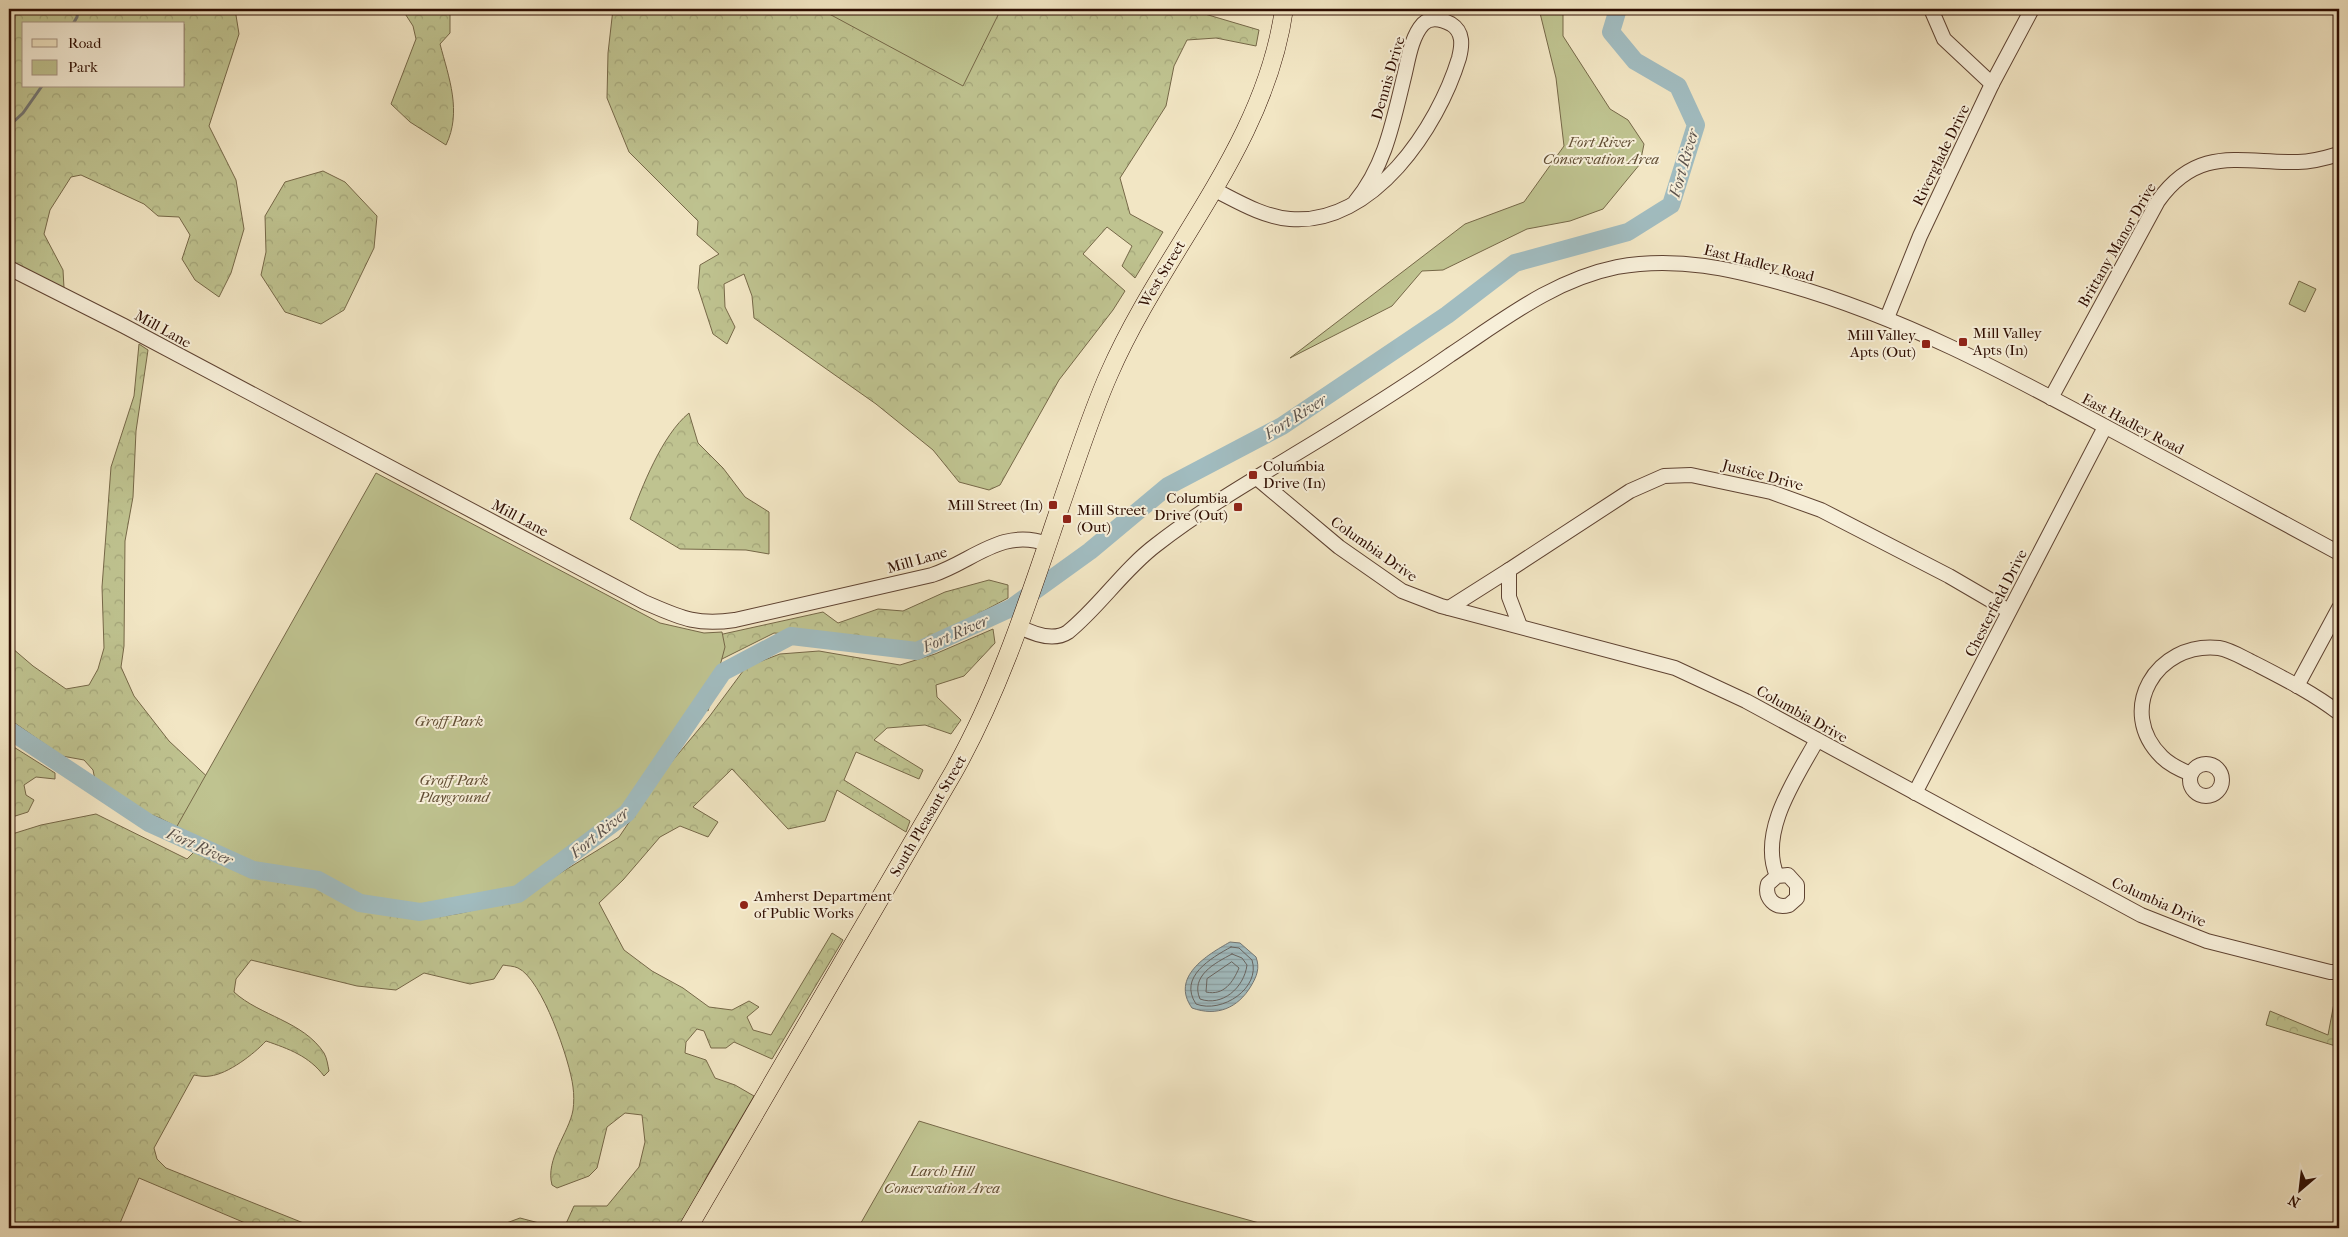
<svg xmlns="http://www.w3.org/2000/svg" width="2348" height="1237" viewBox="0 0 2348 1237" font-family="'IM FELL French Canon',serif">
  <defs>
    <pattern id="forest-crowns" width="20" height="18" patternUnits="userSpaceOnUse" patternTransform="scale(1.25)"><rect width="20" height="18" fill="#bfc390"/><path d="M2 6a3 3 0 1 1 6 0M12 15a3 3 0 1 1 6 0" fill="none" stroke="#a4a67a"/></pattern>
    <pattern id="water-rules" width="6" height="5" patternUnits="userSpaceOnUse" patternTransform="scale(1.25)"><rect width="6" height="5" fill="#a1bcc0"/><path d="M0 2.5h6" fill="none" stroke="#8ba0a3"/></pattern>
  </defs>
  <rect width="100%" height="100%" fill="#f2e6c4"/>
  <filter id="stains"><feTurbulence type="fractalNoise" baseFrequency=".004" numOctaves="4"/><feColorMatrix values="0 0 0 0 .2 0 0 0 0 .09 0 0 0 0 .02 0 0 0 .5 -.17"/></filter>
  <radialGradient id="worn" r=".72"><stop offset=".6" stop-color="#630" stop-opacity="0"/><stop offset="1" stop-color="#630" stop-opacity=".3"/></radialGradient>
  <g fill="url(#forest-crowns)" stroke="#766848" fill-rule="evenodd">
    <path d="M9,9H235L239,34L209,126L236,180L244,229L231,273L219,297L195,280L182,259L190,235L179,217L158,216L144,204L81,175L71,177L50,210L44,234L63,270L64,288L9,260ZM24,24H184V86H24Z"/>
    <path d="M402,9H450V33L440,44C449,78 462,112 446,145L410,122L391,104L416,39L413,26Z"/>
    <path d="M613,9H1188L1259,30L1256,46L1216,38L1187,40L1174,66L1166,106L1120,178L1130,214L1163,232L1135,278L1122,266L1132,246L1107,227L1083,254L1125,291L1113,310L1059,380L1000,485L989,490L959,482L933,450L876,404L754,318L752,296L744,274L724,284L725,307L735,327L727,344L713,334L698,288L700,265L719,254L697,235L698,221L629,152L607,98L608,53Z"/>
    <path d="M323,171L345,182L377,216L374,248L344,310L321,324L285,312L261,275L266,252L265,216L285,182Z"/>
    <path d="M139,344L148,350L136,431L133,497L125,541L124,646L121,667L134,696L169,741L214,783L714,636L823,612L838,623L878,609L903,611L945,592L989,580L1008,585V598L916,647L845,638L774,633L718,661L516,890L523,896L619,837L664,771L709,717L746,667L780,654L819,651L900,665L935,654L993,629L995,643L964,676L936,685L937,697L961,720L951,734L925,725L887,728L874,740L923,770L919,779L856,752L844,780L910,821L906,832L837,790L825,821L788,829L732,769L693,807L718,822L708,837L680,826L660,837L623,880L599,903L624,950L652,971L683,988L709,1007L732,1010L749,1001L759,1007L747,1017L753,1030L771,1035L832,933L843,940L772,1059L734,1042L726,1048H711L704,1031L697,1029L686,1042L685,1053L706,1060L715,1078L735,1085L754,1096L707,1176L681,1228H564L574,1206H607L639,1167L645,1142L642,1115L625,1113L607,1127L597,1168L589,1176L557,1188L552,1185C545,1159 569,1133 573,1110C574,1103 574,1094 573,1087C570,1061 542,979 518,968C514,966 508,966 503,965L494,979L470,984L424,973L396,990L357,986L251,960L236,979L234,992C260,1016 303,1021 324,1053C327,1058 328,1066 329,1071L324,1076C309,1056 289,1049 266,1041C254,1054 228,1074 210,1076C205,1077 199,1076 194,1075L154,1148L157,1159L166,1168L316,1228H257L139,1178L118,1228H9V835L41,825L96,814L187,859L204,842L160,818L141,811L95,780L93,770L84,760L62,756L9,719V648H12L33,666L66,689L89,685L98,669L104,648L102,587L111,467L134,396Z"/>
    <path d="M689,413L698,443L723,468L745,497L769,512V554L746,550L680,549L630,519C642,487 662,435 689,413Z"/>
    <path d="M9,744L55,773V779L36,777L24,785L26,795L34,800L28,812L9,818Z"/>
    <path d="M2337,987H2339V1047L2266,1025L2270,1011L2328,1035Z"/>
    <path d="M520,1218L539,1223L544,1228H469L477,1224L501,1225Z"/>
  </g>
  <g fill="#bfc390" stroke="#766848">
    <path d="M820,9H1001L963,86Z"/>
    <path d="M1539,9H1566L1563,15V36L1610,109L1628,120L1644,144L1640,164L1603,209L1570,221L1527,229L1443,270L1422,271L1392,306L1290,358L1465,224L1524,202L1564,146L1556,78Z"/>
    <path d="M2299,281L2316,289L2305,312L2289,304Z"/>
    <path d="M376,473L660,623L704,633L722,632L725,647L708,711L702,707L628,814C612,833 593,846 573,860C523,894 463,926 400,914C383,911 368,902 351,895C338,890 324,886 311,883C296,879 281,877 266,874C233,867 201,853 172,835Z"/>
    <path d="M919,1121L1173,1199L1277,1228H858Z"/>
  </g>
  <path fill="url(#water-rules)" stroke="#737674" d="M1230,942L1240,943L1256,957C1260,968 1257,976 1251,986C1238,1008 1217,1017 1192,1008C1170,977 1207,955 1230,942Z"/>
  <g fill="none" stroke-linecap="round" stroke-linejoin="round">
    <g stroke="#686460" stroke-width="1">
      <path d="M1231,947L1239,948L1252,960C1261,988 1222,1014 1196,1004C1178,977 1211,958 1231,947Z"/>
      <path d="M1232,954L1242,958L1247,965C1244,988 1222,1007 1200,999C1190,976 1215,963 1232,954Z"/>
      <path d="M1232,962L1239,968C1233,982 1224,996 1206,992L1207,979Z"/>
    </g>
    <g stroke="#737674" stroke-width="3">
      <path d="M73,24L77,17L78,9"/>
      <path d="M9,126L23,113L42,86"/>
    </g>
    <path stroke="#a1bcc0" stroke-width="18" d="M9,730L149,823L253,870L318,880L360,903L420,912L518,894L627,813L723,672L791,636L917,651L1011,608L1090,551L1168,486L1282,426L1447,315L1515,263L1628,232L1671,205L1696,125L1678,86L1635,61L1611,32L1618,9"/>
    <defs>
      <g id="minor">
        <path d="M1931,9L1944,39L1992,84"/>
        <path d="M1213,189C1237,201 1263,217 1290,219C1373,226 1438,127 1459,58C1462,46 1464,32 1451,24C1443,20 1431,16 1423,24C1411,37 1408,61 1404,77C1393,122 1385,166 1355,202"/>
        <path d="M9,268L124,326L644,602C679,617 695,626 735,620L932,575C972,562 1002,527 1047,544"/>
        <path d="M1887,318L1920,236L1992,84L2032,9"/>
        <path d="M2051,398L2158,201C2198,145 2240,163 2298,162C2312,162 2326,158 2339,154"/>
        <path d="M1258,479L1339,547L1402,591L1441,606L1675,668L1746,701L2141,915L2207,941L2330,972H2339"/>
        <path d="M1449,608L1509,570"/>
        <path d="M1018,626C1033,634 1053,642 1068,632C1100,606 1123,570 1156,545C1215,499 1283,463 1346,423C1381,401 1416,379 1450,355C1503,320 1553,280 1617,267C1677,256 1732,269 1789,285C1912,320 2022,382 2134,442C2202,479 2271,516 2339,553"/>
        <path d="M1520,626L1509,597V570L1630,491L1664,476L1691,475L1771,492L1821,510L1949,576L2009,611"/>
        <path d="M2297,686L2339,608"/>
        <circle cx="2206" cy="780" r="16"/>
        <path d="M2191,774C2181,770 2170,765 2162,757C2115,711 2156,641 2219,648C2231,650 2243,658 2254,663C2283,678 2313,693 2339,713"/>
        <path d="M1915,793L2105,427"/>
        <path d="M1777,876L1788,875L1797,885V898L1789,905C1775,909 1764,898 1768,884L1777,876C1758,832 1796,778 1817,740"/>
      </g>
      <path id="major" d="M688,1228L953,773C1004,683 1034,582 1068,484C1081,447 1093,410 1109,374C1163,250 1265,146 1284,9"/>
    </defs>
    <use href="#minor" stroke="#5f4332" stroke-width="16"/>
    <use href="#major" stroke="#2e0d01" stroke-width="19"/>
    <use href="#minor" stroke="#f7efd9" stroke-width="14"/>
    <use href="#major" stroke="#f2e6c4" stroke-width="18"/>
  </g>
  <g fill="#8f2418" stroke="#f7efd9" stroke-width="2">
    <rect x="1958" y="337" width="10" height="10" rx="2.5"/>
    <rect x="1921" y="339" width="10" height="10" rx="2.5"/>
    <rect x="1248" y="470" width="10" height="10" rx="2.5"/>
    <rect x="1048" y="500" width="10" height="10" rx="2.5"/>
    <rect x="1233" y="502" width="10" height="10" rx="2.5"/>
    <rect x="1062" y="514" width="10" height="10" rx="2.5"/>
    <circle cx="744" cy="905" r="5"/>
  </g>
  <g text-anchor="middle" stroke-width="4" stroke-linejoin="round" paint-order="stroke">
    <g font-size="15" fill="#2e0d01" stroke="#f7efd9">
      <text transform="translate(1388 78) rotate(-74)" y="5">Dennis Drive</text>
      <text transform="translate(1941 155) rotate(-64)" y="5">Riverglade Drive</text>
      <text transform="translate(2117 245) rotate(-60)" y="5">Brittany Manor Drive</text>
      <text transform="translate(1759 263) rotate(14)" y="5">East Hadley Road</text>
      <text transform="translate(1162 274) rotate(-59)" y="5">West Street</text>
      <text transform="translate(163 329) rotate(29)" y="5">Mill Lane</text>
      <text transform="translate(2133 424) rotate(28)" y="5">East Hadley Road</text>
      <text transform="translate(1763 475) rotate(15)" y="5">Justice Drive</text>
      <text transform="translate(520 518) rotate(28)" y="5">Mill Lane</text>
      <text transform="translate(1374 549) rotate(35)" y="5">Columbia Drive</text>
      <text transform="translate(917 560) rotate(-16)" y="5">Mill Lane</text>
      <text transform="translate(1996 603) rotate(-63)" y="5">Chesterfield Drive</text>
      <text transform="translate(1802 714) rotate(29)" y="5">Columbia Drive</text>
      <text transform="translate(928 816) rotate(-60)" y="5">South Pleasant Street</text>
      <text transform="translate(2159 902) rotate(24)" y="5">Columbia Drive</text>
    </g>
    <g font-size="15" font-style="italic" fill="#614d33" stroke="#f7efd9">
      <text x="1601" y="147">Fort River<tspan x="1601" dy="17">Conservation Area</tspan></text>
      <text x="449" y="726">Groff Park</text>
      <text x="454" y="785">Groff Park<tspan x="454" dy="17">Playground</tspan></text>
      <text x="942" y="1176">Larch Hill<tspan x="942" dy="17">Conservation Area</tspan></text>
    </g>
    <g font-size="15" fill="#2e0d01" stroke="#f7efd9" text-anchor="start">
      <text x="1973" y="338">Mill Valley<tspan x="1973" dy="17">Apts (In)</tspan></text>
      <text x="1916" y="340" text-anchor="end">Mill Valley<tspan x="1916" dy="17">Apts (Out)</tspan></text>
      <text x="1263" y="471">Columbia<tspan x="1263" dy="17">Drive (In)</tspan></text>
      <text x="1228" y="503" text-anchor="end">Columbia<tspan x="1228" dy="17">Drive (Out)</tspan></text>
      <text x="1043" y="510" text-anchor="end">Mill Street (In)</text>
      <text x="1077" y="515">Mill Street<tspan x="1077" dy="17">(Out)</tspan></text>
      <text x="754" y="901">Amherst Department<tspan x="754" dy="17">of Public Works</tspan></text>
    </g>
    <g font-size="16" font-style="italic" fill="#5c534d" stroke="#f7efd9">
      <text transform="translate(1683 163) rotate(-74)" y="6">Fort River</text>
      <text transform="translate(1295 416) rotate(-32)" y="6">Fort River</text>
      <text transform="translate(955 633) rotate(-24)" y="6">Fort River</text>
      <text transform="translate(599 832) rotate(-39)" y="6">Fort River</text>
      <text transform="translate(200 846) rotate(24)" y="6">Fort River</text>
    </g>
  </g>
  <rect width="2348" height="1237" fill="none" stroke="#f2e6c4" stroke-width="30"/>
  <rect x="10" y="10" width="2328" height="1217" fill="none" stroke="#2e0d01" stroke-width="2.5"/>
  <rect x="15" y="15" width="2318" height="1207" fill="none" stroke="#2e0d01"/>
  <rect x="22" y="22" width="162" height="65" fill="#f7efd9" stroke="#a79583"/>
  <rect x="32" y="39" width="25" height="8" fill="#f2e6c4" stroke="#a79583"/>
  <text x="68" y="48" font-size="15" fill="#2e0d01">Road</text>
  <rect x="32" y="60" width="25" height="15" fill="#bfc390" stroke="#a79583"/>
  <text x="68" y="72" font-size="15" fill="#2e0d01">Park</text>
  <g transform="translate(2300 1190) rotate(208)" stroke="#f7efd9" stroke-width="4" paint-order="stroke">
  <path d="M0-4L9 19L0 12L-9 19Z" fill="#2e0d01"/>
  <text y="-8" font-size="14" font-weight="bold" text-anchor="middle" fill="#2e0d01">N</text>
  </g>
  <rect width="100%" height="100%" filter="url(#stains)"/>
  <rect width="100%" height="100%" fill="url(#worn)"/>
</svg>
